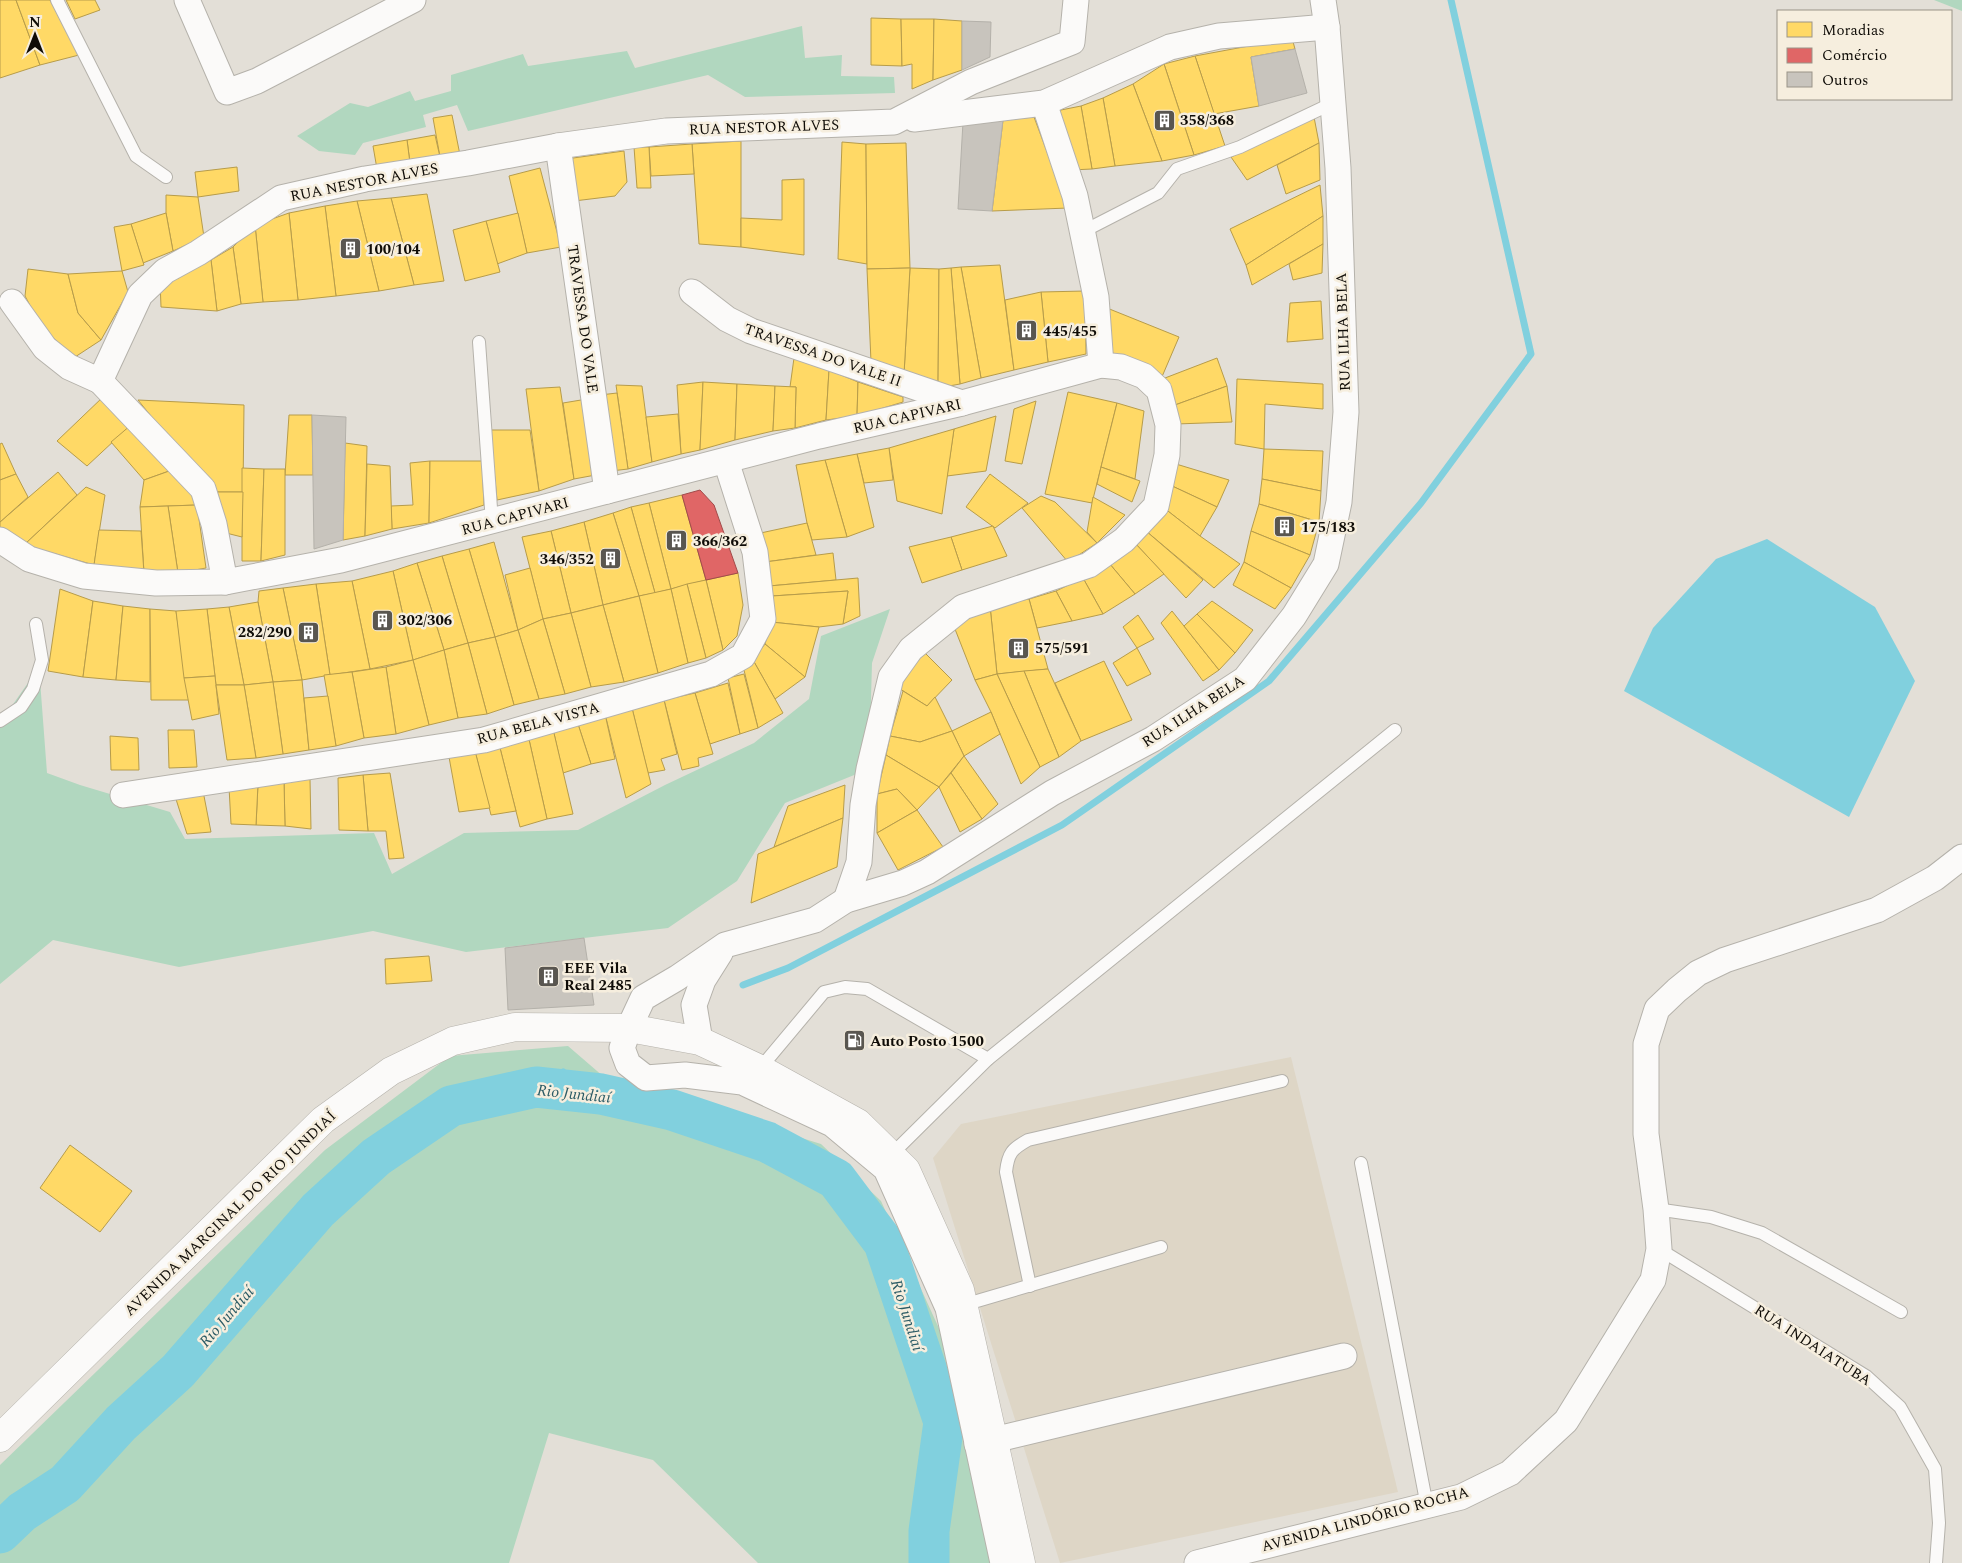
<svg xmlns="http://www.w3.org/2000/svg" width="1962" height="1563" viewBox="0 0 1962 1563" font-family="Spectral,serif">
  <rect width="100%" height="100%" fill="#e3dfd7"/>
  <path fill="#ded6c6" d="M1291,1057L1398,1492L1060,1563L933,1158L961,1124Z"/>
  <g fill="#b1d7bf">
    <path d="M1934,0H1962V11Z"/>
    <path d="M802,26L805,58L842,55L841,76L894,77L895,93L745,97L708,75L468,131L457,105L423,115L426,127L363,143L355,155L319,151L297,136L350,103L368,107L410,91L415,101L451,91V75L523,54L528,66L627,51L635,68Z"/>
    <path d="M890,609L872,663L869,769L785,803L737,881L668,928L466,952L373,931L179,967L53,940L0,984V723L39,667L47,773L80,785L170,812L185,839L374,833L392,874L464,833L578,830L665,785L754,743L809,699L821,636Z"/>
    <path d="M568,1046L604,1077L821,1144L881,1201L947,1346L993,1563H758L653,1460L549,1433L509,1563H0V1465L325,1150L450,1056Z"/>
  </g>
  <path fill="#81d0de" d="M1767,539L1875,607L1915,681L1849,817L1624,691L1653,628L1716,559Z"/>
  <g fill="#ffd966" stroke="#b79c4a">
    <path d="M0,0H16L40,65L0,78Z"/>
    <path d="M16,0H50L79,55L40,65Z"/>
    <path d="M66,0H95L100,10L75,19Z"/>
    <path d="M871,18L901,19L902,66L871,65Z"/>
    <path d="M901,19H934L933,80L912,89V64L902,66Z"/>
    <path d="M934,19L962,21V70L933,80Z"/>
    <path d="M1292,38L1295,49L1251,57L1259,106L1214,114L1195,56Z"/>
    <path d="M1195,56L1225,146L1194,155L1164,64Z"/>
    <path d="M1164,64L1194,155L1162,161L1133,84Z"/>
    <path d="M1133,84L1162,161L1115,166L1103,98Z"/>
    <path d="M1103,98L1115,166L1092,169L1081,106Z"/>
    <path d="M1081,106L1092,169L1071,170L1056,111Z"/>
    <path d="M452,115L460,155L440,157L433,118Z"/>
    <path d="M1034,117L1068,208L992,211L1003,120Z"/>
    <path d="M1314,117L1319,143L1247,180L1231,157Z"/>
    <path d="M435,135L440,157L410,163L407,140Z"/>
    <path d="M407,140L410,163L377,169L373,146Z"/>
    <path d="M741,141V247L699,244L692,144Z"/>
    <path d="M842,142L866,144L867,264L838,259Z"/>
    <path d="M906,143L910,268L867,269L866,144Z"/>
    <path d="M1319,143L1320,180L1286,194L1277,165Z"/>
    <path d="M692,144L694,174L651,176L649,147Z"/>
    <path d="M634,147H649L651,188H637Z"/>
    <path d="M624,151L627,182L615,196L574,201L566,159Z"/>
    <path d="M237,167L239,191L198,197L195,172Z"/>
    <path d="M540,168L561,247L527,253L509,176Z"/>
    <path d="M804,179V255L741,247V218L782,220V180Z"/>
    <path d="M1320,185L1323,216L1246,265L1230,229Z"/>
    <path d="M427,194L444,281L414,285L391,198Z"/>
    <path d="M166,195L198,197L204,237L173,251L166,213Z"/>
    <path d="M391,198L414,285L379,291L357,201Z"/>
    <path d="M357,201L379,291L336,296L325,206Z"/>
    <path d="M325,206L336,296L298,300L289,213Z"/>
    <path d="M166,213L173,251L143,263L131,224Z"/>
    <path d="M289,213L298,300L263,302L255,225Z"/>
    <path d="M518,213L527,253L497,264L486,221Z"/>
    <path d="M1323,216V244L1252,285L1246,265Z"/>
    <path d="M486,221L500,272L465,281L453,230Z"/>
    <path d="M131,224L144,265L122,271L114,227Z"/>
    <path d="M255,225L263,302L241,304L233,247Z"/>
    <path d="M1323,244L1322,273L1293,280L1289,264Z"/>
    <path d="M233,247L241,304L217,311L211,260Z"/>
    <path d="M211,260L217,311L161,307L160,281L179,278L180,269Z"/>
    <path d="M1000,265L1014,370L981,378L961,267Z"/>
    <path d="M961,267L981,378L960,384L951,268Z"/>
    <path d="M910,268L939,269L938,388L904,374Z"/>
    <path d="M910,268L904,374L871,362L867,269Z"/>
    <path d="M951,268L960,384L938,388L939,269Z"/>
    <path d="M28,269L68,274L78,313L101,340L75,357L42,328L25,296Z"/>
    <path d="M122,271L128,292L101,340L78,313L68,274Z"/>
    <path d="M1085,291L1086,354L1048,362L1041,292Z"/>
    <path d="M1041,292L1048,362L1014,370L1005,300Z"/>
    <path d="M1321,301L1323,339L1287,342L1290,303Z"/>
    <path d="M1107,308L1179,337L1161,379L1105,352Z"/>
    <path d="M794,358L829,370L826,420L795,428L796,387H790Z"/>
    <path d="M1217,358L1227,386L1175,405L1165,378Z"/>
    <path d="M829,370L858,382L857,416L826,420Z"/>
    <path d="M1237,379L1323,384V409L1265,404L1264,449L1235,444Z"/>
    <path d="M703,382L700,450L681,454L677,385Z"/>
    <path d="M703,382L737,384L735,440L700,450Z"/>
    <path d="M858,382L903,397V402L857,416Z"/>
    <path d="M737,384L775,386L773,431L735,440Z"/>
    <path d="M616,385L642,386L652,462L628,469Z"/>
    <path d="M775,386L796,387L795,428L773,431Z"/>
    <path d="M1227,386L1232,422L1176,424L1175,405Z"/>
    <path d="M560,387L574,479L539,491L526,389Z"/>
    <path d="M1068,392L1117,403L1092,503L1045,494Z"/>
    <path d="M617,393L628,469L611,471L600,395Z"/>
    <path d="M104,396L131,425L87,466L57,441Z"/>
    <path d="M587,399L601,474L574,479L563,403Z"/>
    <path d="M138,400L244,405L243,492H212Z"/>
    <path d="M1036,401L1022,464L1005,461L1014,409Z"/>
    <path d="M1117,403L1144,411L1135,479L1101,467Z"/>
    <path d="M678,414L681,454L652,462L646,417Z"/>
    <path d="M289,415H312L313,475H285Z"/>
    <path d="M996,416L986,471L947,476L954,429Z"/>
    <path d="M131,425L172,470L144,480L111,442Z"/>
    <path d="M954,429L942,514L897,501L889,448Z"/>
    <path d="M490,430H530L539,491L497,500Z"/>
    <path d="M2,443L16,474L0,480V444Z"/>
    <path d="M345,443L367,446L365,536L343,540Z"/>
    <path d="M889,448L893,480L864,483L857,454Z"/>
    <path d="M1264,449L1323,451L1321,491L1262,479Z"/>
    <path d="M857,454L874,527L847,537L825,460Z"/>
    <path d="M825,460L847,537L812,540L807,523L796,465Z"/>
    <path d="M430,461L429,523L392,529L391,506L413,505L410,463Z"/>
    <path d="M430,461H482L484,505L429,523Z"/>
    <path d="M367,464L390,466L392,529L365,536Z"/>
    <path d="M1176,464L1229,480L1217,507L1170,485Z"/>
    <path d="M1101,467L1140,481L1132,502L1097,484Z"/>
    <path d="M242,468L264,469L261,561H242Z"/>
    <path d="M264,469H285V555L261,561Z"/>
    <path d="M172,470L187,483L197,505L140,507L144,480Z"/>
    <path d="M58,472L77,495L24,545L0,529V522Z"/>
    <path d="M16,474L28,497L0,522V480Z"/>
    <path d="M990,474L1028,503L995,528L966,507Z"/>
    <path d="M1262,479L1321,491L1319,522L1259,504Z"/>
    <path d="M1170,485L1217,507L1200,536L1164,508Z"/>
    <path d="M86,487L105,495L94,565L24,545Z"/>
    <path d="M212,492H243L242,537L222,532Z"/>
    <path d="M682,495L706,580L671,589L649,503Z"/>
    <path d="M1041,496L1055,502L1097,543L1068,562L1022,508Z"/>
    <path d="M1093,497L1125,515L1097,543L1087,532Z"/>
    <path d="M649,503L671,589L655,593L631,507Z"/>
    <path d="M1259,504L1319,522L1310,555L1251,531Z"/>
    <path d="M197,505L206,568L178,573L168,506Z"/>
    <path d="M168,506L178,573H144L140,507Z"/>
    <path d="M631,507L655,593L639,596L613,513Z"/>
    <path d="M1164,508L1200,536L1240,564L1214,588L1146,531Z"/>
    <path d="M613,513L639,596L603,605L584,522Z"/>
    <path d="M584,522L603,605L571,613L551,531Z"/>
    <path d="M807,523L816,555L765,562L756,534Z"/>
    <path d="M993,526L1007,556L962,570L951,537Z"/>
    <path d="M99,530L141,531L144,573L94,565Z"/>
    <path d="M551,531L571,613L543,619L522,537Z"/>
    <path d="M1146,531L1203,580L1186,598L1134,542Z"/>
    <path d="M1251,531L1310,555L1291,588L1244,562Z"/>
    <path d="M951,537L962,570L922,583L909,547Z"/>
    <path d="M494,542L518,630L495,637L469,549Z"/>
    <path d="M1134,542L1164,574L1135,594L1109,563Z"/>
    <path d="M469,549L495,637L468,643L442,556Z"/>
    <path d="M833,553L836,580L769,586L765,562Z"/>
    <path d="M442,556L468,643L444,650L417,563Z"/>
    <path d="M1244,562L1291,588L1275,609L1233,585Z"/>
    <path d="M417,563L444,650L413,660L393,571Z"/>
    <path d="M1109,563L1135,594L1103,614L1083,578Z"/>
    <path d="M530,568L543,619L518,630L505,575Z"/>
    <path d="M393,571L413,660L370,669L352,581Z"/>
    <path d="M738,573L743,605L737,636L723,650L706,580Z"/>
    <path d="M858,578L860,616L843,624L848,591L772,596L769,586Z"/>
    <path d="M1083,578L1103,614L1072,621L1056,591Z"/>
    <path d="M706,580L723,650L706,658L687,584Z"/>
    <path d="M352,581L370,669L330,675L316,584Z"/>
    <path d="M316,584L330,675L302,680L283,588Z"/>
    <path d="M687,584L706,658L688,663L671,589Z"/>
    <path d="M283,588L302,680L273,682L258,602L259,591Z"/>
    <path d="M60,589L93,601L83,677L48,671Z"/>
    <path d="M671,589L688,663L658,673L639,596Z"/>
    <path d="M848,591L843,624L819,627L771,622L772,596Z"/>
    <path d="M1056,591L1072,621L1037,628L1029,599Z"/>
    <path d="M639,596L658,673L624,682L603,605Z"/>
    <path d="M1029,599L1048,669L997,674L990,606Z"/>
    <path d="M93,601L123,606L116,680L83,677Z"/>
    <path d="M1212,601L1253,630L1235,653L1197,614Z"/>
    <path d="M258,602L273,682L244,685L229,607Z"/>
    <path d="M603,605L624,682L591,687L571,613Z"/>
    <path d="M123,606L150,609V682L116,680Z"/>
    <path d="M990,606L997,674L975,680L953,624Z"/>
    <path d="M229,607L244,685H216L207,609Z"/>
    <path d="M150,609L176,611L189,700H151Z"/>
    <path d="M207,609L215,676L184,678L176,611Z"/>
    <path d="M1172,611L1219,670L1203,681L1161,623Z"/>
    <path d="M571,613L591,687L565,694L543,619Z"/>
    <path d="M1197,614L1235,653L1219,670L1184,626Z"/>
    <path d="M1138,615L1154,639L1137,648L1123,627Z"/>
    <path d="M543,619L565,694L539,699L518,630Z"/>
    <path d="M771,622L819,627L805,677L765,644Z"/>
    <path d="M518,630L539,699L514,705L495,637Z"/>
    <path d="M495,637L514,705L487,714L468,643Z"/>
    <path d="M468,643L487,714L458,718L444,650Z"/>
    <path d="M765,644L805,677L775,699L753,660Z"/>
    <path d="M1137,648L1151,674L1127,686L1113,663Z"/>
    <path d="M444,650L458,718L429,725L413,660Z"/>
    <path d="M922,650L952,680L927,706L897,687Z"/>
    <path d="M413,660L429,725L396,734L386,667Z"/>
    <path d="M753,660L783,713L758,728L743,666Z"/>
    <path d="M1104,661L1132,720L1081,741L1055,683Z"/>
    <path d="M386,667L396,734L364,738L352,672Z"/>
    <path d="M1048,669L1081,741L1059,757L1024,671Z"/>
    <path d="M1024,671L1059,757L1040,767L997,674Z"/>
    <path d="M352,672L364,738L336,746L324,675Z"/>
    <path d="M744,674L758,728L740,734L728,678Z"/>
    <path d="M997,674L1040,767L1021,784L991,712L975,680Z"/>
    <path d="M215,676L219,714L192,720L184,678Z"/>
    <path d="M302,680L309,750L283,754L273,682Z"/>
    <path d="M273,682L283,754L256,758L244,685Z"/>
    <path d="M728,683L740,734L710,744L695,693Z"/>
    <path d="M216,685H244L256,758L227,760Z"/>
    <path d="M903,691L927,706L935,697L952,731L920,742L890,736Z"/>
    <path d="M695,693L713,754L698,758L699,766L682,770L664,700Z"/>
    <path d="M328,696L336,746L309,750L304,698Z"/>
    <path d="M664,700L677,754L661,759L665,770L648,773L632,708Z"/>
    <path d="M632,708L651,784L626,798L605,714Z"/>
    <path d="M991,712L1000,734L964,756L952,731Z"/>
    <path d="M605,714L615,759L591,764L577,721Z"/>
    <path d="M577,721L591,764L563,773L553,729Z"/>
    <path d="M553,729L573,814L547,819L528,735Z"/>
    <path d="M168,730H194L197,767L169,768Z"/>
    <path d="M952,731L964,756L939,787L886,755L890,736L920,742Z"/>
    <path d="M528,735L547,819L520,827L499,744Z"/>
    <path d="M110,736L138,738L139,770H111Z"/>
    <path d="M499,744L516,811L491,815L475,751Z"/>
    <path d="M475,751L490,808L459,812L449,757Z"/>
    <path d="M886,755L939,787L917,810L897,789L877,794Z"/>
    <path d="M964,756L998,804L982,819L951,773Z"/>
    <path d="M390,773L404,858L389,859L386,831H368L363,775Z"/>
    <path d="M951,773L982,819L960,832L939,787Z"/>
    <path d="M363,775L368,831L339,830L338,778Z"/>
    <path d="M310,779L311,829L285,826L284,781Z"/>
    <path d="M284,781L285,826L256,825L258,784Z"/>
    <path d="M258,784L256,825L231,824L229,787Z"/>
    <path d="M845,785L843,818L774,847L788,806Z"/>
    <path d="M897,789L917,810L877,833V794Z"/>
    <path d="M203,791L211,832L187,834L175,796Z"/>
    <path d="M917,810L943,847L898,870L877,833Z"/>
    <path d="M843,818L837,867L751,903L758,854Z"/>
    <path d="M429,956L432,981L386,984L385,959Z"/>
    <path d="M70,1145L132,1191L100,1232L40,1188Z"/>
  </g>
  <path fill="#e06666" stroke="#a14b4a" d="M700,490L714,505L738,573L706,580L682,495Z"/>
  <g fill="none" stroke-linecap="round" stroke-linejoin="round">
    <g stroke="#81d0de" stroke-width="7">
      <path d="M743,985L788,968L1062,825L1269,681L1421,503L1531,354L1451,0"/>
      <path d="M536,1087L563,1072"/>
    </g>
    <path stroke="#81d0de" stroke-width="41" d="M0,1533L22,1512L65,1484L121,1423L178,1371L318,1210L376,1157L451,1106L536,1087L601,1094L672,1110L767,1142L836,1179L884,1243L944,1422L929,1531V1563"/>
  </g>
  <g fill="#c8c4bd" stroke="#b4b1aa">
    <path d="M962,21L991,22L990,57L962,70Z"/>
    <path d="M1295,49L1307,93L1259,106L1251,57Z"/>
    <path d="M1003,120L992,211L958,209L963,122Z"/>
    <path d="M312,415L346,417L343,540L314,549Z"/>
    <path d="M584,938L594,1005L508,1010L505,948Z"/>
  </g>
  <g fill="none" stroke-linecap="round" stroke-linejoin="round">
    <defs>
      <g id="service">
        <path d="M57,0L136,156L166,177"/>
        <path d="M1082,232L1158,193L1177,169L1240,147L1333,103"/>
        <path d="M479,342L492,522"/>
        <path d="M0,721L21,707L33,689L42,660L36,624"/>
        <path d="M758,1071L824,992L845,987L867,989L988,1059"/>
        <path d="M890,1156L988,1059L1395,730"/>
        <path d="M1361,1163L1427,1506"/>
        <path d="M1656,1209L1711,1217L1762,1233L1901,1312"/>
        <path d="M1659,1249L1866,1376L1900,1407L1935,1469L1939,1523L1936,1563"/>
        <path d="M1030,1286L1006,1172C1008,1153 1012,1149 1028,1140L1282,1081"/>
        <path d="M960,1306L1161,1247"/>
      </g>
      <g id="minor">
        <path d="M187,0L227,92L257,81L413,0"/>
        <path d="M1044,103L1075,196L1096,297L1101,365"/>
        <path d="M914,119L1044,103L1170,47L1219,36L1327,27"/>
        <path d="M558,146L607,491"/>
        <path d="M692,292L727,319L751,331L962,403"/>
        <path d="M12,302L45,348L69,367L100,381"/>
        <path d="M0,540L29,559L84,576L156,583L225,582L341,560L819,436L962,403L1101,365L1121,367L1144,376L1159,390L1168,425L1167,455L1156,506L1124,540L1089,565L963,607L911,649L891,677L869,769L863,805L859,862L846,900"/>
        <path d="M225,582L214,524L203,489L100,381L140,295L165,271L198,253L281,198L365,179L468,163L558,146L666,131L894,122L971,82L1072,42L1076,0"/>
        <path d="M123,795L484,740L711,674L743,656L763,619L755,552L726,461"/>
        <path d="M700,1041L694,1005L703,980L720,953"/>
        <path d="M977,1444L1344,1356"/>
        <path d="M1003,1563L948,1308L886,1169L832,1124L742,1082L685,1075L646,1078L628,1064L622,1048L629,1028L643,998L677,978L725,945L815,920L846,900L903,883L927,872L1052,793L1153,739L1245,679L1294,616L1326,564L1339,502L1346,412L1338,168L1327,27L1323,0"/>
        <path d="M1197,1563L1461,1497L1510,1473L1566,1421L1653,1280L1659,1249L1656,1209L1646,1134V1044L1657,1009L1677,990L1698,973L1725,960L1877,910L1935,878L1962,857"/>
      </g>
      <path id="primary" d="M0,1438L323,1120L391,1071L453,1041L515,1027L629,1028L700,1041L760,1069L858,1123L906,1170L960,1290L1021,1563"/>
    </defs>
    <use href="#service" stroke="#b5b2ab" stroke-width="14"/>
    <use href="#minor" stroke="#b5b2ab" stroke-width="27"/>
    <use href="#primary" stroke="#b5b2ab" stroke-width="29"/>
    <use href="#service" stroke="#fbfaf9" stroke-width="12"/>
    <use href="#minor" stroke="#fbfaf9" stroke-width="25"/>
    <use href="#primary" stroke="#fbfaf9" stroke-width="28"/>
  </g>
  <defs>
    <symbol id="building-square" viewBox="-11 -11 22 22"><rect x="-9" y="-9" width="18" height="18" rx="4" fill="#595650" stroke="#f6eede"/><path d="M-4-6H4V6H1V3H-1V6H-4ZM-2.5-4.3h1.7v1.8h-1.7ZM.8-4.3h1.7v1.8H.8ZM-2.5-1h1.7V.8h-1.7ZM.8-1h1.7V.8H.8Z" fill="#fff"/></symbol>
    <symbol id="fuel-square" viewBox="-11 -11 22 22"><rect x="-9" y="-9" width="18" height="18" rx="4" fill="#595650" stroke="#f6eede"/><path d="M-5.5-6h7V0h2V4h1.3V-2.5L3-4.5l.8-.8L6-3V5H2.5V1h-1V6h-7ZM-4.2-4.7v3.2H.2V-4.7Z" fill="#fff"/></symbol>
  </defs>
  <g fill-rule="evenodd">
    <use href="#building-square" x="1152" y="108" width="25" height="25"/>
    <use href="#building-square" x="338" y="236" width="25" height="25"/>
    <use href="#building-square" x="1014" y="318" width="25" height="25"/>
    <use href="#building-square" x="1272" y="514" width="25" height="25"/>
    <use href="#building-square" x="664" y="528" width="25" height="25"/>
    <use href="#building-square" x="598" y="546" width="25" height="25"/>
    <use href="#building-square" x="370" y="608" width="25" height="25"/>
    <use href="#building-square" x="296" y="620" width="25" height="25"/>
    <use href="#building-square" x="1006" y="636" width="25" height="25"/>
    <use href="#building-square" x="536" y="964" width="25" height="25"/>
    <use href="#fuel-square" x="842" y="1028" width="25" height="25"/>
  </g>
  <g text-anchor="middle" stroke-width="5" stroke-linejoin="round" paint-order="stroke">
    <g font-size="15" font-weight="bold" fill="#0f0c07" stroke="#f6eede" text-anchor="start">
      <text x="1180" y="125">358/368</text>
      <text x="366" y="254">100/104</text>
      <text x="1043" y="336">445/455</text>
      <text x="1301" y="532">175/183</text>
      <text x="693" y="546">366/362</text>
      <text x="594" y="564" text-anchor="end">346/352</text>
      <text x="398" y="625">302/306</text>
      <text x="292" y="637" text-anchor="end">282/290</text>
      <text x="1035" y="653">575/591</text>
      <text x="564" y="973">EEE Vila<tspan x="564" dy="17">Real 2485</tspan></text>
      <text x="870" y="1046">Auto Posto 1500</text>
    </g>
    <g font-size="15" fill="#0f0c07" stroke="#f6eede">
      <text transform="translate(764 127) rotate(-2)" y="5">RUA NESTOR ALVES</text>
      <text transform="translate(364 182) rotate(-11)" y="5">RUA NESTOR ALVES</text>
      <text transform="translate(583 319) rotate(82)" y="5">TRAVESSA DO VALE</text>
      <text transform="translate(1343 332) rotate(-92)" y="5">RUA ILHA BELA</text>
      <text transform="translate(823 355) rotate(19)" y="5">TRAVESSA DO VALE II</text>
      <text transform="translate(907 416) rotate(-13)" y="5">RUA CAPIVARI</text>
      <text transform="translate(515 516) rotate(-15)" y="5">RUA CAPIVARI</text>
      <text transform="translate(1193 711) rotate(-33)" y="5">RUA ILHA BELA</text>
      <text transform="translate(538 723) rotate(-15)" y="5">RUA BELA VISTA</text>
      <text transform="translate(230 1213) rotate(-44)" y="5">AVENIDA MARGINAL DO RIO JUNDIAÍ</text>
      <text transform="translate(1813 1345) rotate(33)" y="5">RUA INDAIATUBA</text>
      <text transform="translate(1365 1519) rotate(-15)" y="5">AVENIDA LINDÓRIO ROCHA</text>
    </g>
    <g font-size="16" font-style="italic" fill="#2b5b65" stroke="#f6eede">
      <text transform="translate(574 1093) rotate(6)" y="6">Rio Jundiaí</text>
      <text transform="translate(908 1315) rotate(72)" y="6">Rio Jundiaí</text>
      <text transform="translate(226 1316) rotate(-49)" y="6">Rio Jundiaí</text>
    </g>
  </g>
  <rect x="1777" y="10" width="175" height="90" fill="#f6eede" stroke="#9a9488"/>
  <rect x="1787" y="22" width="25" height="15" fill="#ffd966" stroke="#9a9488"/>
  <text x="1822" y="35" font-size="15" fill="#0f0c07">Moradias</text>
  <rect x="1787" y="48" width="25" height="15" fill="#e06666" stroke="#9a9488"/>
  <text x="1822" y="60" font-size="15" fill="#0f0c07">Comércio</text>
  <rect x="1787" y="72" width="25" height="15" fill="#c8c4bd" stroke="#9a9488"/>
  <text x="1822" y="85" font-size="15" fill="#0f0c07">Outros</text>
  <g transform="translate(35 35)" stroke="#f6eede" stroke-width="4" paint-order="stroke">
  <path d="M0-4L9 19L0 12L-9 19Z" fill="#0f0c07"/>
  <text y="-8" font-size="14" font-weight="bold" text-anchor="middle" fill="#0f0c07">N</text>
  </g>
</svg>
